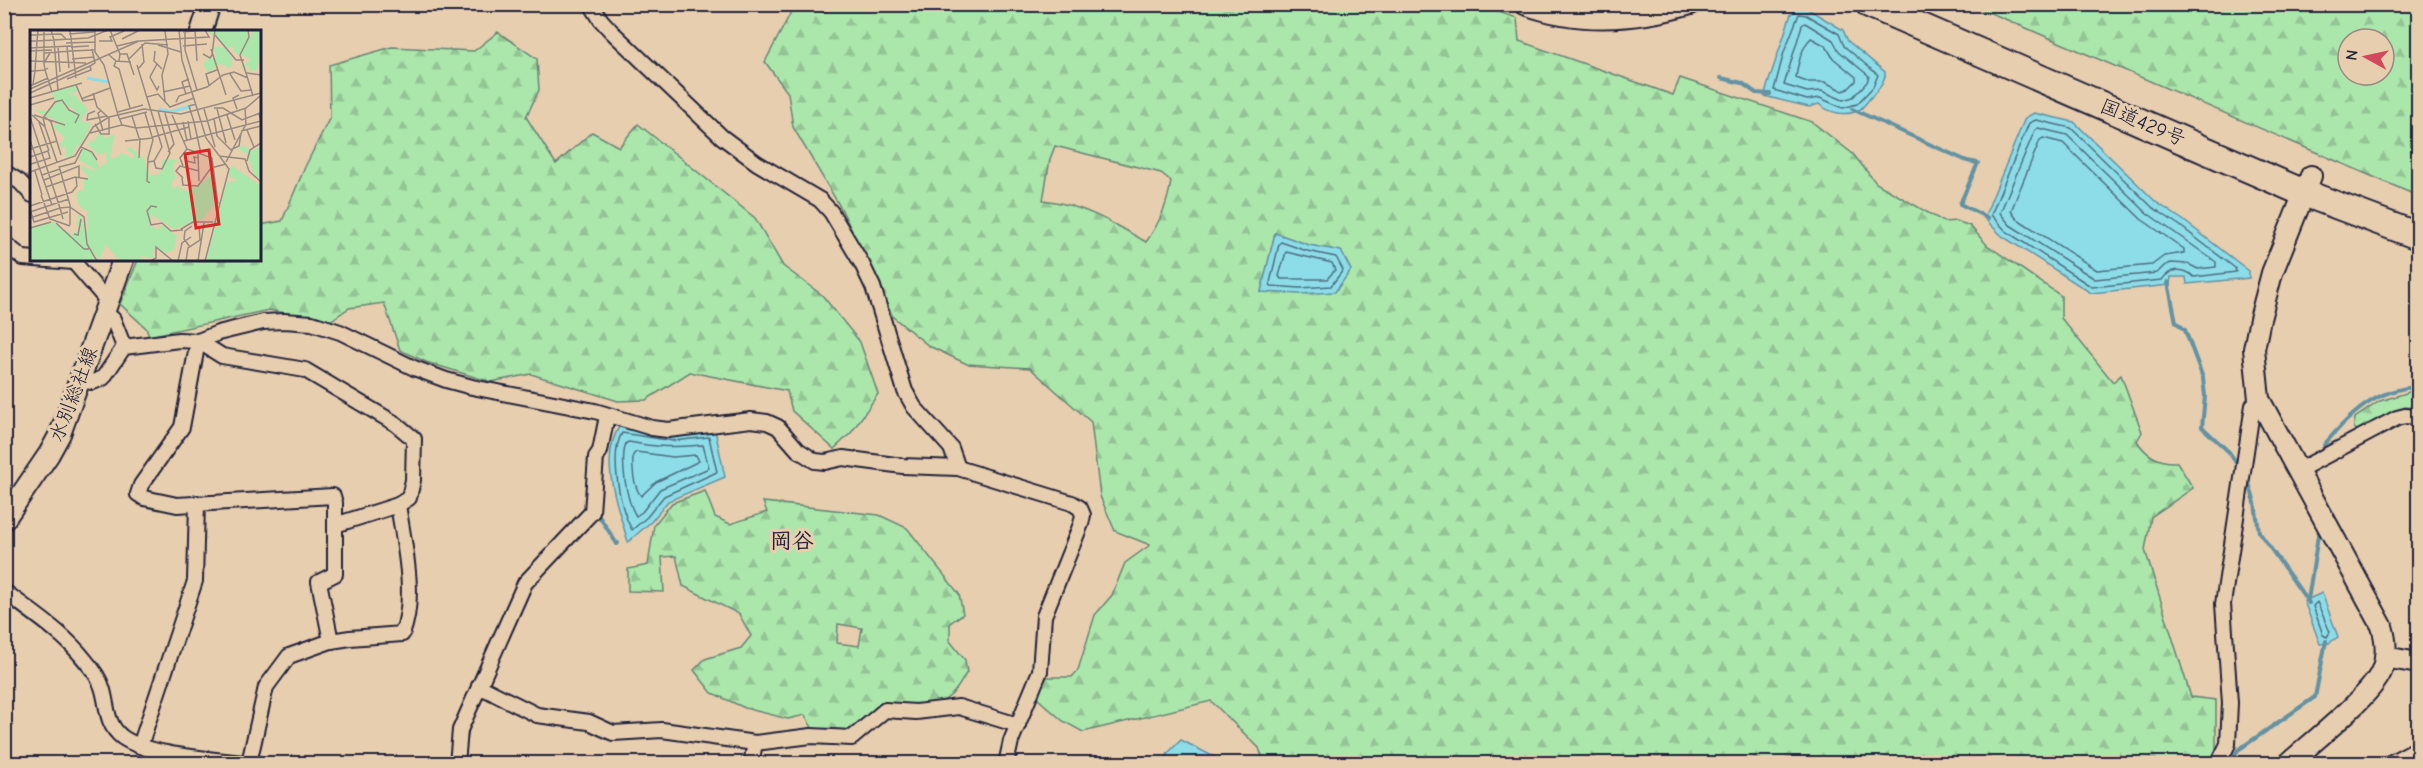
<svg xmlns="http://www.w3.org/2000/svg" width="2423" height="768" viewBox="0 0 2423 768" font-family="'Comic Neue','Klee One',sans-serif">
  <defs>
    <pattern id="forest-firs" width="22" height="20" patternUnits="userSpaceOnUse" patternTransform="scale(1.5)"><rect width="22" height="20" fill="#abe6ab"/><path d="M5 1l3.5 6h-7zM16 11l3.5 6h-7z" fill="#93c594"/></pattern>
  </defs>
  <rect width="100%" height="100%" fill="#e7ceaf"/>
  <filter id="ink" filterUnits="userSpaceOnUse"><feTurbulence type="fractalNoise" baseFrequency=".0167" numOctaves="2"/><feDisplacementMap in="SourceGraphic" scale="12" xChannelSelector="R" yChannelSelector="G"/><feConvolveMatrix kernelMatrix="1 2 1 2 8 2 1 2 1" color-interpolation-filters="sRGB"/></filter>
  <g filter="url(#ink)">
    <g fill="url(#forest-firs)" stroke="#668473" stroke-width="1.5" fill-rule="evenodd">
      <path d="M846,4L1477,5L1517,18L1519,41L1673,95L1680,78L1812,122L1853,154L1876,183L1944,222L1956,221L1970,226L1987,245L2061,296V318L2113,382L2121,375L2142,432L2137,441C2146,455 2160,463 2177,462L2193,488L2151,517L2145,550L2191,697L2216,700V749L2213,763H1264L1259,748L1211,701L1083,732L1063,721L1037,698L1045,677H1072L1078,670L1095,615L1112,595L1125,563L1150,545L1115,531L1100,496L1091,422L1030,368L967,364L929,346L893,317L842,210L793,127L788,93L765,62L790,14V5H817L823,12ZM1055,146L1161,173L1171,181C1168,203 1159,224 1146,242C1113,223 1081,204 1043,200L1050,159ZM1275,233L1309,245L1341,252L1261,292Z"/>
      <path d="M1970,5H2418V196L1998,16ZM2348,39H2384V75H2348Z"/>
      <path d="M498,32L537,59L539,90L526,117L556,164L592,132L619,147L638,124L755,218L783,266L822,295L860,342L878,394L851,433L834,449L792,411L787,391L690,372L646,400L618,401L531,374L491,382L426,362L400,350L384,303L349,308L330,321L269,310L149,336L146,328L120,304L138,260H260V225L282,221L305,167L330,117L329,65L392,47L474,51Z"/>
      <path d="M2416,390L2418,391V408L2405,407L2358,431L2354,428L2355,418L2380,401Z"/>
      <path d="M705,491L715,517L730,524L767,512L763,502L879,515L907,528L959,594L963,614L950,623V641L965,660L967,672C962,680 957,691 950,696C933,711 905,705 884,704L852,733L814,731L805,715L788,719L745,708L712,693L694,670L705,659L741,648L751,636L739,614L683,586L676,556L662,557L664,592L628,591V569L648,565L654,525L672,503ZM838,624L862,628L859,646L837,643Z"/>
    </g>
    <g fill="#8ddde8" stroke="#6292a3" stroke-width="1.5">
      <path d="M1798,8L1808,9L1843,30L1848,41L1885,72C1886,81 1879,89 1872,96C1868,100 1864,107 1859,110C1846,117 1829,113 1819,104L1809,107L1764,96L1791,14Z"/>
      <path d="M2034,113L2074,122L2156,202L2183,220L2249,271V278L2187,284L2186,277H2171L2170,285L2091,293L2002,236L1984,218L2025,118Z"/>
      <path d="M1275,233L1309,245L1341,251L1351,270L1335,292L1300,294L1261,292Z"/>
      <path d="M620,425L715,430L725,477L668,501L652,521L628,542C618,506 598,460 620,425Z"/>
      <path d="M2322,593L2338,637L2329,643L2320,644L2304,601Z"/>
      <path d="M1181,740L1226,763H1164L1168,753Z"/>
    </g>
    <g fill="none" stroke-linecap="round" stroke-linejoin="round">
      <g stroke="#4d6d80" stroke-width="1.5">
        <path d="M1799,14L1806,15L1839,34L1844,46L1878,75L1873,87L1857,104L1843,108L1820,98L1807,100L1774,90L1784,52Z"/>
        <path d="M1805,23L1833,40L1839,51L1869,76L1867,82L1853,97L1843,100L1822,91L1807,92L1784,85L1802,25Z"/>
        <path d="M1811,38L1826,46L1833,58L1856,77V81L1848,89L1843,91L1825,82H1807L1796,78C1797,65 1802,47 1811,38Z"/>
        <path d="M2036,120L2071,128L2152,207L2179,225L2235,268L2236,272L2194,277C2184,267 2170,268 2162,280L2092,287L2006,231L1991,215L2029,123Z"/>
        <path d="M2038,128L2067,135L2147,213L2216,262V267L2198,269L2188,264L2171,263L2164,266L2157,273L2095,279L2010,225L2000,213L2035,130Z"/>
        <path d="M2043,138L2063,143L2141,219L2184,249V253L2164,256L2152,265L2097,270L2016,218L2011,211L2040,140Z"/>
        <path d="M1281,242L1307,251L1336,257L1343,270L1331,286L1300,288L1271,286L1270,283L1279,244Z"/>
        <path d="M1286,252L1332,263L1335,270L1327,279H1281L1279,276Z"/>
        <path d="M622,433L673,441L709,437L717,472L664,496L647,517L632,530C620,509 609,455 622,433Z"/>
        <path d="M629,442C658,448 674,447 703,445L709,468L660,489L642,512L636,516C626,500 620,461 626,443Z"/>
        <path d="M636,452L673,457L696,455L699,461L656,482L641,496C633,486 632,467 633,455Z"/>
        <path d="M2317,602L2330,632L2327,637L2323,635L2313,606Z"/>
      </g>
      <g stroke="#6292a3" stroke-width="4">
        <path d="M1721,78L1742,83L1756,93L1770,94"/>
        <path d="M1852,109L1967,161L1978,163L1960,204L1988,218"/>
        <path d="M2168,282L2176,322L2185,330L2203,378L2205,396L2202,427L2229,452L2238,465"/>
        <path d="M2324,445C2349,415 2377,388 2418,387"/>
        <path d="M2249,483L2255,503L2259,532L2309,603"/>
        <path d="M595,515L597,513L617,544L618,543"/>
        <path d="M4,600L48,633"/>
        <path d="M2308,600L2319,529"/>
        <path d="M63,645L93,681"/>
        <path d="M465,748L468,726"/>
        <path d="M2229,764L2238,750L2315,697L2326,641"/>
      </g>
      <defs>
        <g id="street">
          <path d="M591,4L601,20L612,32L722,137L757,163L820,200L831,212L862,264L873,287L905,391L914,407L951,448L958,468"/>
          <path d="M4,172L20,182L32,195"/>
          <path d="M4,243L23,258L73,262"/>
          <path d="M72,260L103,296L109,299"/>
          <path d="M104,312L113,319L124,347"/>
          <path d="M198,341L182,427L141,485L138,494L144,498L177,505L333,496L335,503V574L319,582L331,641L289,656L266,687L249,763"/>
          <path d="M198,341L222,356L305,370L396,424L414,439L413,480L409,498L398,505C404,543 417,598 402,634L350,638L331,641"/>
          <path d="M81,381L93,382L103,378L124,347L179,340L198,341L218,333L263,322L284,321L312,323L340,332L414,368L446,380L472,387L595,411L652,428L668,430L751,420L767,422L778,427L798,450L815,461L825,462L843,458L903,466L958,468L1072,503L1080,508L1083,515L1081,524L1044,616L1040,671L1011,741L1006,764"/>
          <path d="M2297,471L2397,418L2405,416L2418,417"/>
          <path d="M335,525L398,505"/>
          <path d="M4,591C31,612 63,632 85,660C91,667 99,677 102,687C108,704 105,724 122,737C150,757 217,759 252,764"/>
          <path d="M479,686L537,715L589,722L613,733L662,730L755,743L811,736L852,738L885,710L916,712L959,707L1018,725"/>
          <path d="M140,746L195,581L197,503"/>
          <path d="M457,764L460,730L525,583L592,512L596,457L600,451L607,416"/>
          <path d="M751,764L755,743"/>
          <path d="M2218,764L2228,744L2230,703L2223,604L2253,405L2259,399"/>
          <path d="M2388,764L2418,748"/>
        </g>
        <g id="secondary">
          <path d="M1525,4C1579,24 1636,20 1691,4"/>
          <path d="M201,32L210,4"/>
          <path d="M4,520L49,454L60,434L123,260"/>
          <path d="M2385,657L2418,663"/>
          <path d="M2288,764C2311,743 2370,697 2381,672C2388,657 2386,640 2382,626L2259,399L2254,349L2260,319L2272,273L2311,176"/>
        </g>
        <path id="highway" d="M1869,4L2304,193L2418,236"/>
      </defs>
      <use href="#street" stroke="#22223b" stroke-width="18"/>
      <use href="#secondary" stroke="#22223b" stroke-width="24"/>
      <use href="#highway" stroke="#22223b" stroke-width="30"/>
      <use href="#street" stroke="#e7ceaf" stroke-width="14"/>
      <use href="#secondary" stroke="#e7ceaf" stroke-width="20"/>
      <use href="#highway" stroke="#e7ceaf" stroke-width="26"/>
    </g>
  </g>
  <g text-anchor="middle" stroke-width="6" stroke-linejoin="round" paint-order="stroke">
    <g font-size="20" fill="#22223b" stroke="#e7ceaf">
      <text transform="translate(2143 122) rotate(23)" y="7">国道429号</text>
      <text transform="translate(73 394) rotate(-69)" y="7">水別総社線</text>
    </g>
    <g font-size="22" font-weight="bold" fill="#22223b" stroke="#e7ceaf">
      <text x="792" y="548">岡谷</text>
    </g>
  </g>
  <g transform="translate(30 30)">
    <rect width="231" height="231" fill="#e7ceaf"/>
    <path d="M46,56L48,61L39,63L44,79L25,71L22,62ZM53,118L62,122L69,136L66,140L49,130Z" fill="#abe6ab"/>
    <path d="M177,0H218L220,9L223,0H231V39L228,33L227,40L220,41L218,35L209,39L221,29L204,22L203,16L198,19ZM184,16L194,18L202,28L201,37L197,39V36L189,34L178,43L173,34L178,28H186ZM42,62L58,80L51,91L61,94L50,116L48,114L42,126L36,127V114L32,119L30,114L35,108L22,96L29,92L4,80L17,81L30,70L38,81H44L39,70ZM69,103L76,108L85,104L80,127L84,129L92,123L102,128L105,126L96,119L100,117L114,129L120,146L130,144L133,129L149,130L143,134L145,148L141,154L144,159L150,154L149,158L160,163L161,157H167L183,144V176L173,189L144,199L122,185L120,196L128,199L132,195L147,206L144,220L135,223L125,217L123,228L107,226L118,231H90L76,215L69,230L58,216L57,181L50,177L46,165L49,160L54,162V149H59L50,135L65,141L77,132L75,122L69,125L58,115L61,112L57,108L64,112ZM212,115L222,121L231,116V150L224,144L217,124L208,119ZM201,135L231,156V231H176L197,152L208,151L199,146ZM44,186H51L66,231H0L1,198L22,192L41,204L39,207L52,197L46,195L49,187Z" fill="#abe6ab"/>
    <path fill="none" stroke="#8ddde8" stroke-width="3" d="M57,48L78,52M129,79L141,82L161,76"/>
    <path fill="none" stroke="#988981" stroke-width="1.5" d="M21,0L24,10L7,11L5,41L15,40L22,62M40,0L46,48M65,0V22L74,35L88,85M80,0L90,24L89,31M149,0L152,30L176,108L199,139L175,231M165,0L167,31M135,1L138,24L132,45L135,71M155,1V20L167,60M153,2L174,0M39,4L64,2M0,5L31,4L36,9M185,5L206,30H214M92,9L110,0M0,11H7L8,0M69,11H82L80,7L94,1M36,13L65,12M128,15L151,22M28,16L30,42M37,16L39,38M87,16L108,11M153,16L177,14M41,17L59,16M0,18L41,16M181,19L196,65M62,20L41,21L64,20M0,21L22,20M125,21L124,31L132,39M15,23L41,21M78,24L86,31L101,32M90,24H97L104,45M173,24L180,28L182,25L185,0M42,29L64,27M99,29L115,13L138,15M0,31L56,33M14,31V2M86,31L84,36L89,39L100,78M127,34L120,47L127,60L129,56M107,35L132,117L124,131L118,132M18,38L15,40L14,33L20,23M109,38L114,32L112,14M0,41H5L3,54M216,43L210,25L219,7L218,0M200,44L211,61L222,60M37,49L61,40L60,36L65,33L62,19M46,55L53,71L65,69M179,55L176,44L187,40M0,56L18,48M0,59L109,11L179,7L175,0M28,61L24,10L58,8L78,0M133,62L160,56M0,63L60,36M63,63L67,77L79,88V100M156,64L152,52L159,49M223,66L216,43L231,45M117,67L128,64L140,77L164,68M0,68L52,53M51,69L80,58M146,72L149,66L177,57L193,45L204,42L218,48M0,75L24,68M184,78H193L212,90L230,83M174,79L185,117M187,79L196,113M207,79L203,68L209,65M65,81L58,84L57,90L77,86M71,81L68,83L73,101M88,82L113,75M115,83L123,110L118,128L117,151L120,153M135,83L144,114L138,122M2,85L15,97L27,132M4,85L35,95M142,85L157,119L182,128L188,174M197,85L205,110M102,86L109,108M0,87L30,178L40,177L54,187L57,214L67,231M15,87L21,92L31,125M90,89L117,82M184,89L187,106L200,119M158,91L161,109M9,92L19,121M153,92L157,111M164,92L171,124M164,92L159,76L166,74M65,94L71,104H79V100M92,95L106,98L177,91L216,78L230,66M15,96L13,88L25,72L32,70L39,80L49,85L45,93M217,100L224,117M211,101L231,96M60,103L92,95L88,85M123,107L159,97M0,110L22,175M95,111L123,108M154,111L231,91L229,84M51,117L62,122L67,130M0,119L27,111M200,120L209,116L211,103M168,124L169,151M189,126L215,129L219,141L231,152M0,127L18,121L20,128L1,134M109,128L110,108M124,131L126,138L132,139L140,123L128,81M157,131L165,133L164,127L169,128M217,131L220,120L231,113M196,132L216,94L215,78M29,136L40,175V195M153,136L150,128L157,119M29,137L45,133L52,119M5,141L12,165M0,142L45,126L63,97L79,87L114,79L151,84L231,63M12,145L30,139M152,148L153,155L168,156L181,138L196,134M153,148L146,141L150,136L169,141M14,150L49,136V147M16,157L45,147L58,149M11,165L20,189L40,196M0,176L42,162L47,156L46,147M127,177L121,176L117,181L121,195L132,193L141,201L153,200M0,179L4,192L38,182M0,182L39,169M0,188L30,178L33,189M26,193L54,219H59M0,198L21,192M151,199L163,192H183M44,204L48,205L51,189M160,217L154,209L155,201L162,196M120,231L126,228V217L143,231M148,231L152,213L161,207M156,231L158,218L170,210L169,196M168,231L174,193"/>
    <path fill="#d62828" fill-opacity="0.15" stroke="#d62828" stroke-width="3" d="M179,120L189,194L166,198L155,124Z"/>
    <rect width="231" height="231" fill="none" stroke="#22223b" stroke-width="3"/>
  </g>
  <rect width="2423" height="768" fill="none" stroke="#e7ceaf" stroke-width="24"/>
  <rect x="12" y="12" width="2399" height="744" fill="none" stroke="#22223b" stroke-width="2" filter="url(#ink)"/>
  <g transform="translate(2366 57) rotate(278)"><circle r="28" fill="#e7ceaf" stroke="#988981" stroke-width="1.5"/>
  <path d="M0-4.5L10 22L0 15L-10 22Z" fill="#d1495b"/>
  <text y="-9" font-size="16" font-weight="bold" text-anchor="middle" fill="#22223b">N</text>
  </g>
</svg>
